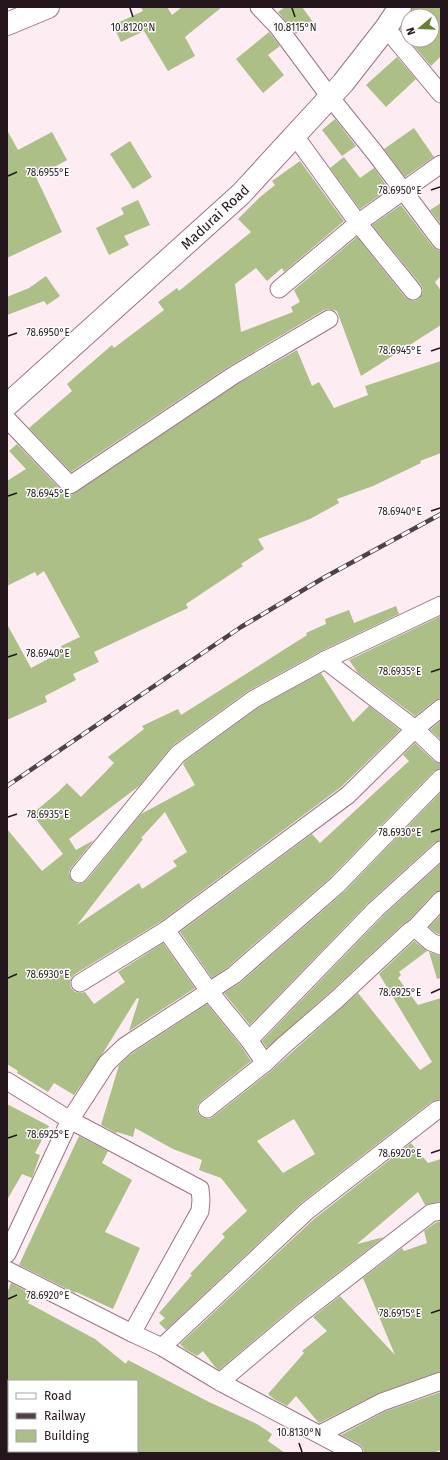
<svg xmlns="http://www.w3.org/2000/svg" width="448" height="1460" viewBox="0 0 448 1460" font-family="'Fira Sans',sans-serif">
  <rect width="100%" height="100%" fill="#fdedf3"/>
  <g fill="#abbf86" fill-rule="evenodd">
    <path d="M141,7H167L172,15L182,7H222L185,37L195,56L168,71L144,31L121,42L113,25L143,11Z"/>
    <path d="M285,7H302L313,22L296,34L278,12Z"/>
    <path d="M412,7H441V56L431,66L409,40H432V16H409Z"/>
    <path d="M408,18V39L400,29Z"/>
    <path d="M269,32L280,46L268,55L284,75L263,93L236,59Z"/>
    <path d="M397,57L416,79L386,107L366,85Z"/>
    <path d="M335,119L356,146L342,156L322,130Z"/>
    <path d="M414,128L434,157L405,177L384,149Z"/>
    <path d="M7,130L18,150L52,132L67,160L36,177L62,232L7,258Z"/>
    <path d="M130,141L152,177L133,189L110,154Z"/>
    <path d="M344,157L360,178L374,168L389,189L360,209L330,168Z"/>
    <path d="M300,161L344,221L284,272L282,268L267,281L256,268L235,284L241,332L293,312L291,307L300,302L294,290L357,237L405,297L410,300L415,301L419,299L422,294L423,289L421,285L372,225L401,205L433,247L437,250L441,251V276L435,282L441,291V325L361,376L337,311L329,309L324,310L228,367L71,472L29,428L72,391L67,384L90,364L112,345L114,348L164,310L158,302L177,288L179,291L251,232L238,219L260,197L275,185L272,181Z"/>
    <path d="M138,200L150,225L124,236L129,245L109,255L96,228L124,214L121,208Z"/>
    <path d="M441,203V224L430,210Z"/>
    <path d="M46,276L60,296L47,305L44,301L7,315V297L29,288Z"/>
    <path d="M297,350L312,386L319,382L334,408L368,395L365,386L441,361V453L420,461L421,463L373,486L337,499L339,503L310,519L258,539L264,549L241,564L243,566L186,604L188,608L94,652L99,662L73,674L76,680L45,696L47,702L7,720V624L31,668L63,651L61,646L80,637L44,571L37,576L35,572L7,586V481L26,469L9,451L17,444L63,492L67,494L72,495L239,383Z"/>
    <path d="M396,606L399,614L321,651L248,691L172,746L139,786L69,839L76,850L94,840L71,868L69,872L70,877L72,881L77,884L82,883L87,880L141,814L195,785L183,764L185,761L259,707L321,673L353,722L369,706L400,730L341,787L160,922L75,974L71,978L70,983L71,988L75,992L80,993L85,992L94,1004L125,982L118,972L163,943L195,988L129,1031L139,999L137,998L103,1053L74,1095L54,1083L48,1092L17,1073L18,1071L7,1064V829L42,871L63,854L32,814L57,793L67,783L81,797L114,763L108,757L144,729L142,726L178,709L181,715L307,635L306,633L326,624L325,619L349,610L354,623ZM165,812L187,852L173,861L177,866L142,889L139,883L77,925L143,839L141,838Z"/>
    <path d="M441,616V698L435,700L415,716L358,673L349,660Z"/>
    <path d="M441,721V740L430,730Z"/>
    <path d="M415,743L434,761L441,764V768L434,771L330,878L228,967L212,978L180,932L312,834L320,843L409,761L403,755Z"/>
    <path d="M441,792V840L434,843L368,903L250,1025L224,993L240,983L344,892Z"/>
    <path d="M440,864L441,890L434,893L409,920L403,924L329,993L267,1048L262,1041L382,917Z"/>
    <path d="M441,915V935L436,933L429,927Z"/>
    <path d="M414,941L427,951L399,972L401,975L398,978L418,1005L441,998V1099L431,1102L301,1203L166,1330L159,1323L165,1318L159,1313L192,1275L190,1274L225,1237L222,1234L247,1211L221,1178L199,1170L202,1160L173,1149L135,1128L133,1137L117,1132L116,1133L101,1125L119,1065L131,1054L207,1004L241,1046L251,1061L201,1101L198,1105L197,1110L199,1115L203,1118L209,1119L213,1117L271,1071L358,993L420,1070L432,1062L379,974ZM294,1119L315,1154L283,1173L257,1141Z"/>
    <path d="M429,952L441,956V978L437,979Z"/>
    <path d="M7,1104L49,1126L35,1153L40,1155L32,1178L22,1174L7,1200Z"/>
    <path d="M79,1136L108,1151L102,1163L132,1180L105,1232L140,1248L113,1309L76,1292L75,1293L19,1265Z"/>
    <path d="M411,1143L428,1163L441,1159V1201L425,1205L418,1192L357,1244L384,1237L297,1304L219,1370L215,1367L203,1351L197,1356L185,1349L180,1344L314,1219Z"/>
    <path d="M441,1221V1371L379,1393L319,1423L296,1396L287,1406L274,1399L268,1394L304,1353L302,1351L327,1331L313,1317L340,1296L395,1355L363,1278L402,1248L404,1251L427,1243L424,1231L435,1223Z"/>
    <path d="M11,1283L32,1294L28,1303L95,1339L126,1364L128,1360L209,1402L257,1424L272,1434L268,1441L285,1453H137V1381H7V1293Z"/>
    <path d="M441,1392V1450L433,1453H364L363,1448L359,1444L341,1435L386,1411Z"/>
  </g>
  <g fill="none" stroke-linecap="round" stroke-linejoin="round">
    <defs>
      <g id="minor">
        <path d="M259,7L278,27L330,97L375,153L441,241"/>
        <path d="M386,28L441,94"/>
        <path d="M295,136L358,223L413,291"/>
        <path d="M279,289L358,223L441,164"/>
        <path d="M7,419L70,485L234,375L329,319"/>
        <path d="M325,660L415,729L441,754"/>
        <path d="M79,874L178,754L254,699L325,660L441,605"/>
        <path d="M415,928L441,900"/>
        <path d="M166,930L209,991L249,1040L265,1063"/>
        <path d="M80,983L166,930L348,795L415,729L441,708"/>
        <path d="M249,1040L375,910L441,850"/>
        <path d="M7,1081L70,1120L200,1189L201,1200L200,1211L132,1333L162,1347L220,1382L354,1453"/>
        <path d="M207,1109L265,1063L283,1046L336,1000L410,931L415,928L431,942L441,946"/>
        <path d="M7,1254L70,1120L107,1063L125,1046L234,975L337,885L441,778"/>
        <path d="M7,1270L132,1333"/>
        <path d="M162,1347L307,1211L437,1110L441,1109"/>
        <path d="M220,1382L303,1312L431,1213L441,1211"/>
        <path d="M7,1430L9,1431"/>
        <path d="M320,1434L382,1402L441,1381"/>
        <path d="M49,1451L53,1453"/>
      </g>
      <path id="secondary" d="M7,405L241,194L343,83L386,28L400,7"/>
      <path id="primary" d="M7,24L48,7"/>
    </defs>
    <use href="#minor" stroke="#987584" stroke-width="19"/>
    <use href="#secondary" stroke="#987584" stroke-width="24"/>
    <use href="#primary" stroke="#987584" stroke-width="24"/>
    <use href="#minor" stroke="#fff" stroke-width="17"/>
    <use href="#secondary" stroke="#fff" stroke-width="22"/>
    <use href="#primary" stroke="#fff" stroke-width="22"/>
    <defs>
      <path id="rail" d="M7,786L241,627L325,577L441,514"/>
    </defs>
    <use href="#rail" stroke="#4f4147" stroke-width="4.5"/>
    <use href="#rail" stroke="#fff" stroke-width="3" stroke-dasharray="9" stroke-linecap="butt"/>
  </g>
  <path fill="none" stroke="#24161c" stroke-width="1.5" d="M130,8L133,17M292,8L295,17M8,176L17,172M431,190L440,187M8,336L17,333M431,351L440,348M8,496L17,493M431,511L440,508M8,657L17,654M431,672L440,669M8,817L17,814M431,832L440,829M8,978L17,974M431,993L440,989M8,1138L17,1135M431,1153L440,1150M8,1299L17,1295M431,1313L440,1310M299,1443L302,1452"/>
  <g text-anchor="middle" stroke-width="3" stroke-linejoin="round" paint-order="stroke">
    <g font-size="14" fill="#24161c" stroke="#fff">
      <text transform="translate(215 217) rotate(-43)" y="5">Madurai Road</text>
    </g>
  </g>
  <g font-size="10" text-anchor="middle" fill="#24161c" stroke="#fff" stroke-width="3" stroke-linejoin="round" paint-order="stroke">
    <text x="295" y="31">10.8115°N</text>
    <text x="133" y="31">10.8120°N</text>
    <text x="48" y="176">78.6955°E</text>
    <text x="400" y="194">78.6950°E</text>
    <text x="48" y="336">78.6950°E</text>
    <text x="400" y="354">78.6945°E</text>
    <text x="48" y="497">78.6945°E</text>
    <text x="400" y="515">78.6940°E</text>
    <text x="48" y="657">78.6940°E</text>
    <text x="400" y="675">78.6935°E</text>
    <text x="48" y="818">78.6935°E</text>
    <text x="400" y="836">78.6930°E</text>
    <text x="48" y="978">78.6930°E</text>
    <text x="400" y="996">78.6925°E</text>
    <text x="48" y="1138">78.6925°E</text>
    <text x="400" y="1157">78.6920°E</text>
    <text x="48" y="1299">78.6920°E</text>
    <text x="400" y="1317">78.6915°E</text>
    <text x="299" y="1436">10.8130°N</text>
  </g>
  <rect width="448" height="1460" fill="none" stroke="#24161c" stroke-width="16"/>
  <rect x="8" y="1380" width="130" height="72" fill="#ffffff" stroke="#a7a2a4"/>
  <rect x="16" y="1393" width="20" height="6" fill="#ffffff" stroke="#a7a2a4"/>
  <text x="44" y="1400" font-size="12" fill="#24161c">Road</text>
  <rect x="16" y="1413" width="20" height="6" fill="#4f4147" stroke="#a7a2a4"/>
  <text x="44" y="1420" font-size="12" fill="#24161c">Railway</text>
  <rect x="16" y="1430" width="20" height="12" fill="#abbf86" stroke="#a7a2a4"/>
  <text x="44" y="1440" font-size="12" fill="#24161c">Building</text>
  <g transform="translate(420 28) rotate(251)"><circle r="19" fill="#ffffff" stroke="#a7a2a4"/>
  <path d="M0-3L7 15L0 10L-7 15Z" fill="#698032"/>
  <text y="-6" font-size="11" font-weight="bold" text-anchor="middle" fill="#24161c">N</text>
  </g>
</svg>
